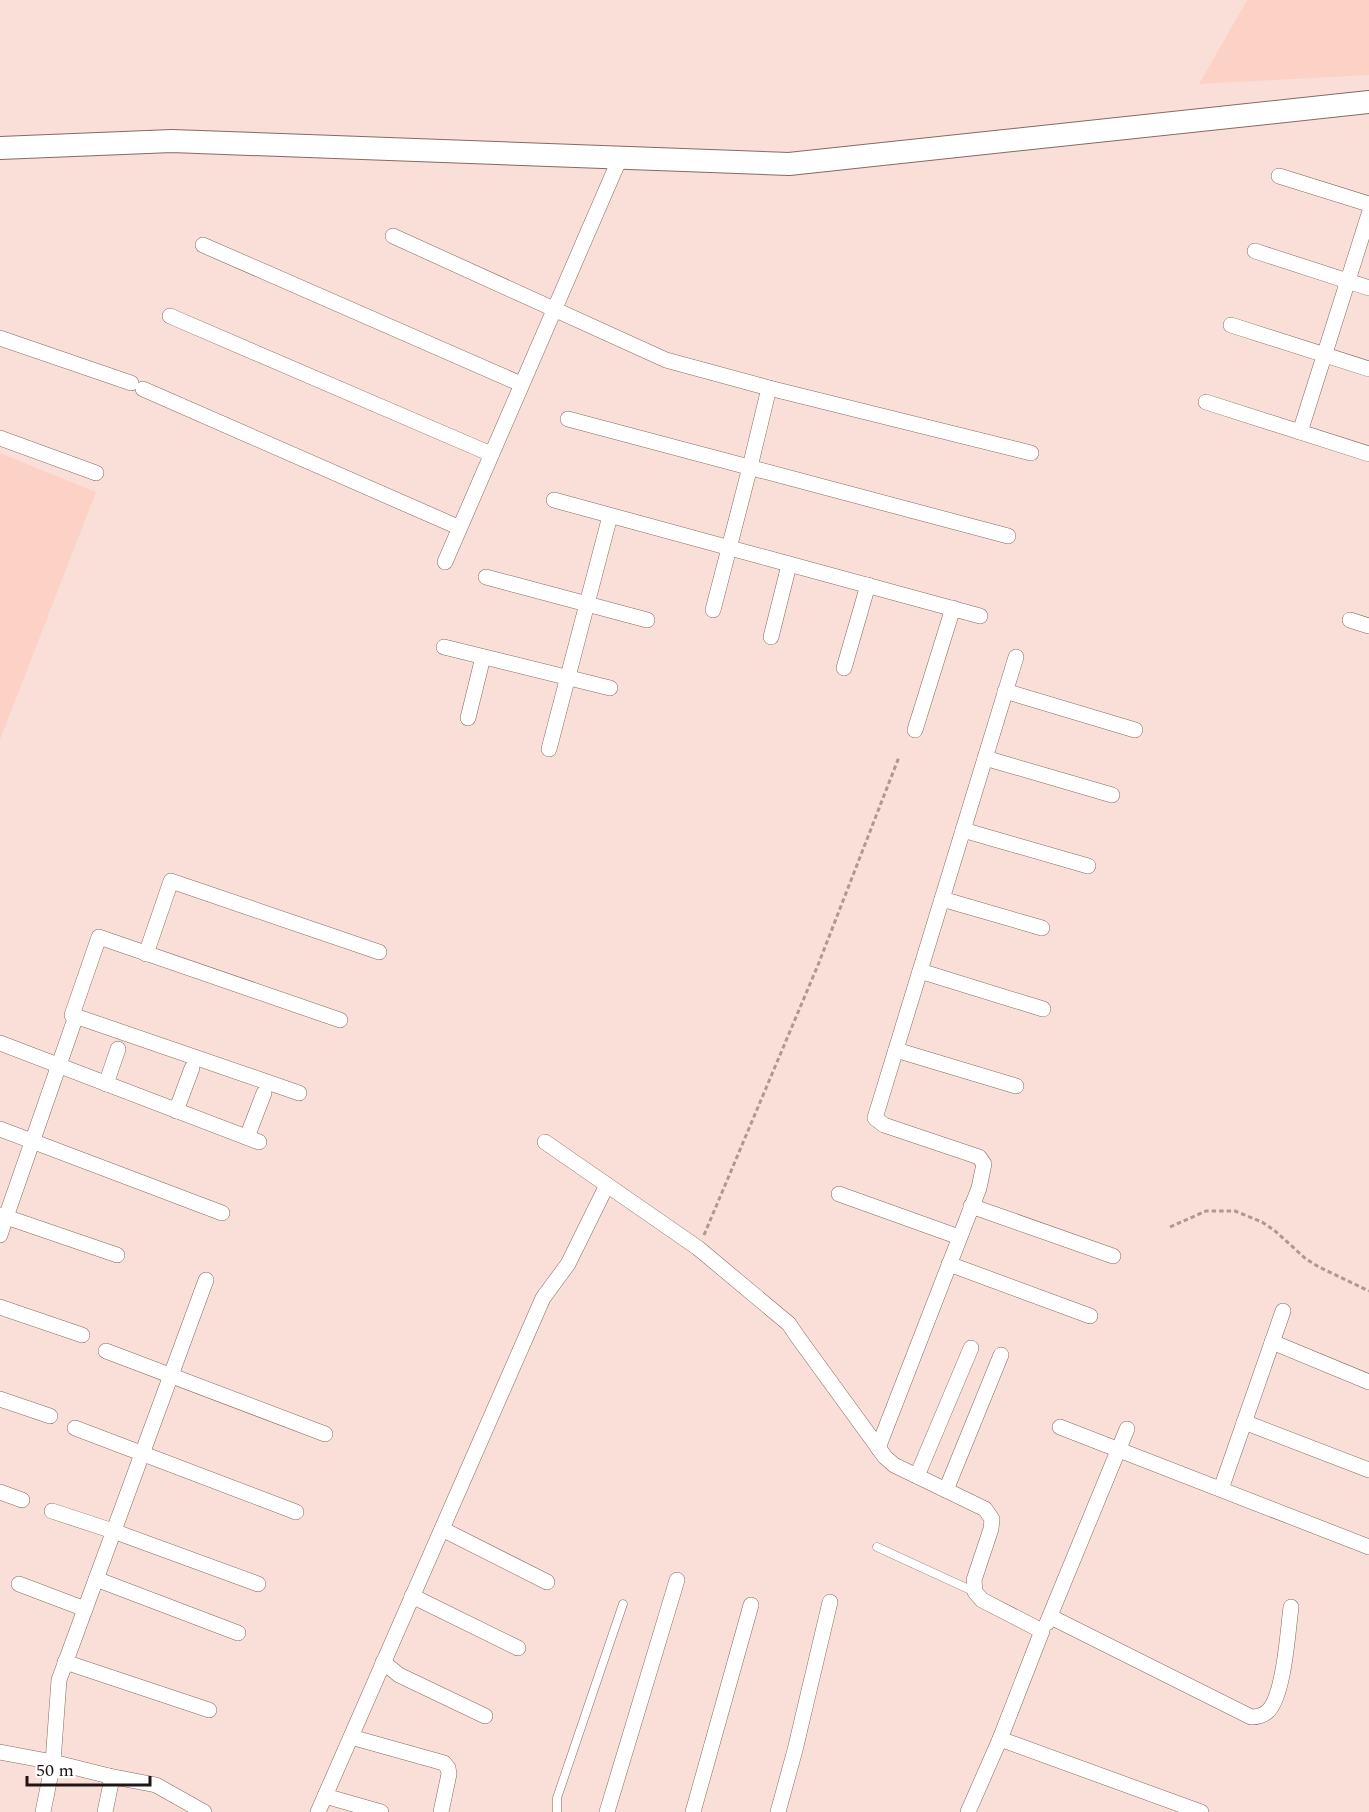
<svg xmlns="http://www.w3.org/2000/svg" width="1369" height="1812" viewBox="0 0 1369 1812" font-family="Spectral,serif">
  <rect width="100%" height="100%" fill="#fadfd8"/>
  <g fill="#fcd2c6">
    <path d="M1247,0H1369V75L1199,84Z"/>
    <path d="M0,453L96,492L0,740Z"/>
  </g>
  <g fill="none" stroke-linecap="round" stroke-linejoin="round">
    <defs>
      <g id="lane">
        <path d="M877,1547L975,1592"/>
        <path d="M557,1812V1798L623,1604"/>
      </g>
      <g id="street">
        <path d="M1279,176L1369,204"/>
        <path d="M393,236L666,360L769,388L1031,453"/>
        <path d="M203,245L521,384"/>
        <path d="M1255,251L1369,288"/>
        <path d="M170,316L491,454"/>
        <path d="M1231,325L1369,369"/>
        <path d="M0,338L131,383"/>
        <path d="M143,389L458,527"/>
        <path d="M1206,402L1369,454"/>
        <path d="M568,419L1008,536"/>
        <path d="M1300,432L1369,214"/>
        <path d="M0,438L96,473"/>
        <path d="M554,500L980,616"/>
        <path d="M445,562L620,158"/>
        <path d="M486,577L647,620"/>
        <path d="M713,610L750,467L769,388"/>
        <path d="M1350,620L1369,626"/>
        <path d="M771,637L789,565"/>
        <path d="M444,647L610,688"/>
        <path d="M844,668L868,585"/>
        <path d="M1005,691L1135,730"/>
        <path d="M468,718L483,657"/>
        <path d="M915,730L953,608"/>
        <path d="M549,749L610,516"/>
        <path d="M985,758L1112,795"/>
        <path d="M963,830L1088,866"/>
        <path d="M942,899L1042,928"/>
        <path d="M146,954L171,881L379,952"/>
        <path d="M920,971L1043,1009"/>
        <path d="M76,1016L6,1217L117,1255"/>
        <path d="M0,1043L259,1142"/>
        <path d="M896,1050L1016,1086"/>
        <path d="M106,1084L118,1049"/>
        <path d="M299,1093L72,1015L99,937L340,1020"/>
        <path d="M176,1111L192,1068"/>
        <path d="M0,1129L222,1213"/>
        <path d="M247,1137L264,1093"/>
        <path d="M545,1142L698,1248L777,1314L789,1324L797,1336L885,1457L894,1465L985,1509L992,1519L991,1529L974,1580L975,1592L982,1600L1042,1631L1000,1739"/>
        <path d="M839,1194L959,1237"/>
        <path d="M971,1206L1113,1256"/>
        <path d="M0,1215L6,1217L0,1235"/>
        <path d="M949,1264L1090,1316"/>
        <path d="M0,1307L82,1335"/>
        <path d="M1272,1342L1369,1382"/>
        <path d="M106,1351L325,1434"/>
        <path d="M0,1399L50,1416"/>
        <path d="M1244,1422L1369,1470"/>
        <path d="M1060,1427L1369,1547"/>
        <path d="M75,1428L296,1512"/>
        <path d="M878,1448L979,1188L984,1164L979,1157L884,1125L875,1118L1016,657"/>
        <path d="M917,1476L971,1348"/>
        <path d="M1221,1489L1283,1311"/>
        <path d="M946,1490L1001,1355"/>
        <path d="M0,1492L22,1500"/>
        <path d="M52,1511L113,1531L258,1584"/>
        <path d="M442,1529L547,1582"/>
        <path d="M96,1579L238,1633"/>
        <path d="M19,1584L85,1609"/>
        <path d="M412,1596L518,1648"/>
        <path d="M1051,1617L1251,1717C1258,1717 1263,1716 1268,1711C1284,1696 1288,1630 1291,1607"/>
        <path d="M1047,1623L1127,1429"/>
        <path d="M65,1662L209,1710"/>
        <path d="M383,1662L399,1675L485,1716"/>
        <path d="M351,1737L444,1763L448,1768L449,1774L441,1812"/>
        <path d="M0,1752L53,1762L109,1776L111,1783L105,1812"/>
        <path d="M109,1776L156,1785L204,1812"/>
        <path d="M325,1796L381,1812"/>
        <path d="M43,1812L53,1762L59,1680L206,1280"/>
        <path d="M318,1812L543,1298L568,1264L607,1185"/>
        <path d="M607,1812L677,1580"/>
        <path d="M693,1812L751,1605"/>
        <path d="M778,1812L795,1750L830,1602"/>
        <path d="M968,1812L1000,1739L1201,1812"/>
      </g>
      <path id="secondary" d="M0,148L172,141L789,164L1369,102"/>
    </defs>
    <use href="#lane" stroke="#876961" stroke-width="9"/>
    <use href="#street" stroke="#876961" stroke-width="16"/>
    <use href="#secondary" stroke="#876961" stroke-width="24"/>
    <g stroke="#ad9892" stroke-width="3" stroke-dasharray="4.5 3" stroke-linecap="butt">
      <path d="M1170,1227L1206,1211H1235L1262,1222L1274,1230L1306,1259L1319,1267L1369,1291"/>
      <path d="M704,1235L818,965L899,757"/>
    </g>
    <use href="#lane" stroke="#fff" stroke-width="8"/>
    <use href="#street" stroke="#fff" stroke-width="15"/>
    <use href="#secondary" stroke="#fff" stroke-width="22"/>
  </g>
  <path d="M27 1776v9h123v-9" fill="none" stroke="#201512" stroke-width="3"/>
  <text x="36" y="1776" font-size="18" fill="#201512" stroke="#ffffff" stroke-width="4.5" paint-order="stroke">50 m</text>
</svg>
